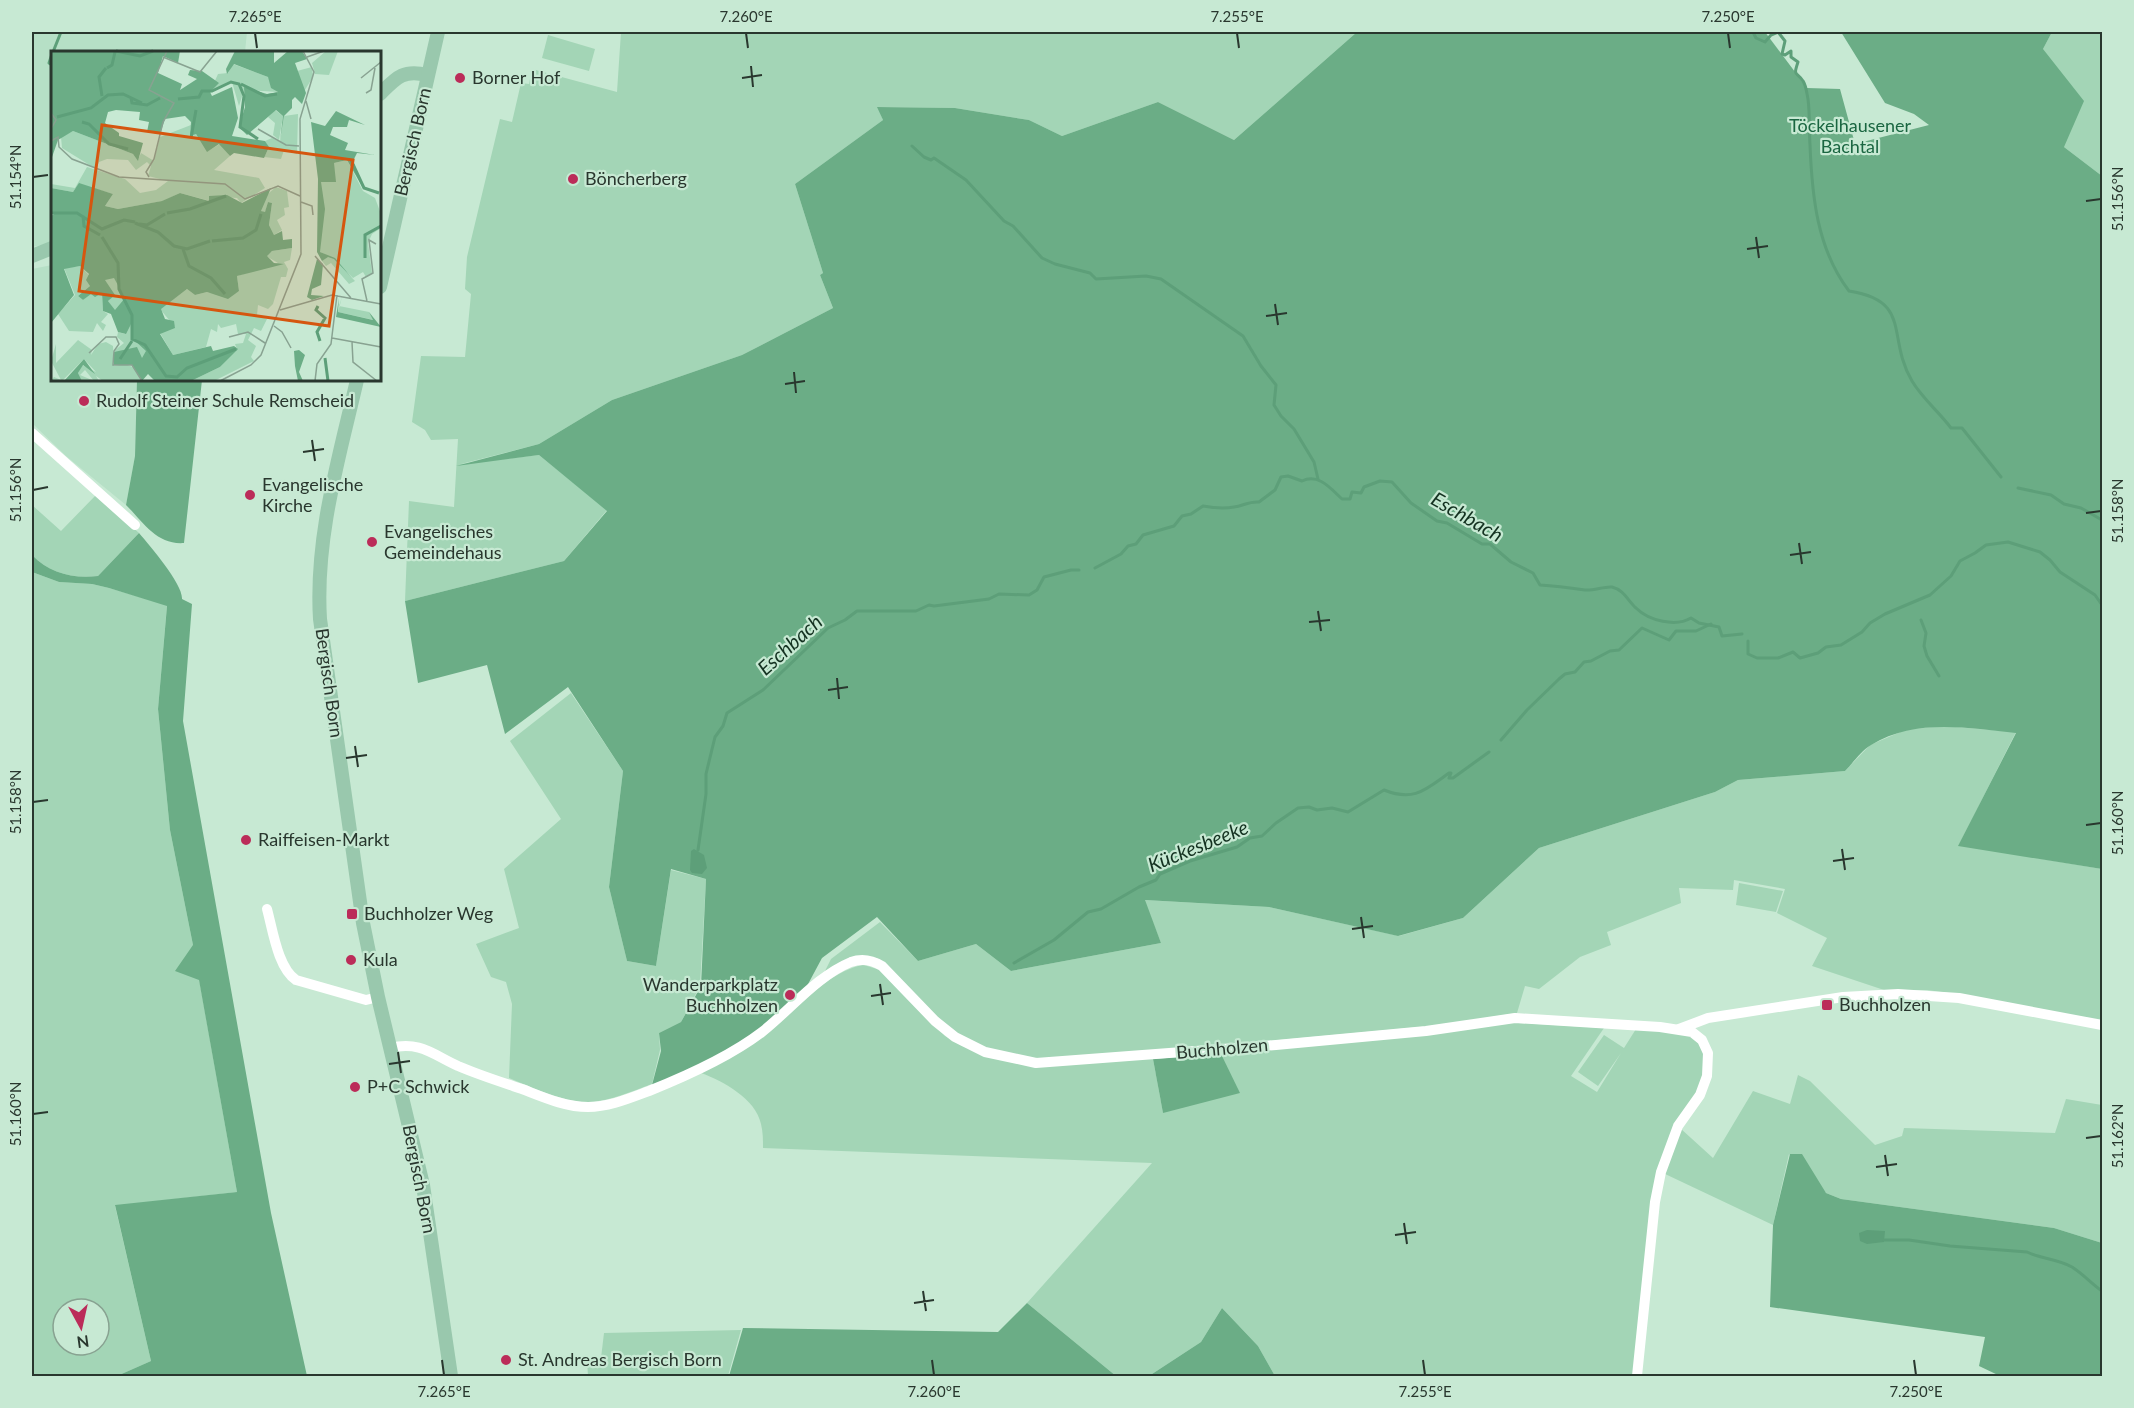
<svg xmlns="http://www.w3.org/2000/svg" width="2134" height="1408" viewBox="0 0 2134 1408" font-family="Lato,sans-serif">
  <rect width="100%" height="100%" fill="#c7e9d3"/>
  <g fill="#b6e0c6">
    <path d="M32,32H247L245,52H52V243L32,247Z"/>
    <path d="M52,265V380H137L135,456L126,505L66,456L32,423V269Z"/>
  </g>
  <g fill="#a3d5b6" fill-rule="evenodd">
    <path d="M621,32H1357L1234,140L1158,102L1062,136L1029,120L955,108L878,107L883,120L795,184L823,273L820,275L833,308L742,355L612,400L539,444L461,464L539,455L607,510L564,561L405,601L409,501L454,507L458,439L431,440L425,430L412,422L421,356L465,357L471,294L465,289L467,257L500,119L512,122L521,83L529,84L532,69L617,92Z"/>
    <path d="M2052,32H2102V176L2064,147L2043,49Z"/>
    <path d="M548,35L595,49L589,71L542,58Z"/>
    <path d="M96,495L139,533L98,576C73,579 49,573 32,555V505L61,531Z"/>
    <path d="M32,572L59,582L92,584L109,588L167,605L158,709L170,830L193,945L237,1192L115,1206L151,1361L117,1376H32ZM63,1309H99V1345H63Z"/>
    <path d="M571,693L623,771L609,887L627,961L656,966L671,870L706,879L700,986L681,1022L659,1033L660,1050L652,1084C632,1091 611,1101 589,1102C562,1102 534,1088 509,1078L512,1004L506,982L491,977L476,944L519,928L504,869L561,819L510,741Z"/>
    <path d="M1943,726L2016,732L1959,845L2102,869V1021L1971,996L1927,990H1884L1812,966L1827,938L1777,913L1785,889L1734,880L1733,890L1679,888L1681,903L1607,932L1611,945L1580,957L1539,989L1525,986L1517,1013L1441,1025L1137,1053L1035,1059L983,1048L956,1033L936,1019L877,958L823,975L831,959L880,922L918,961L976,944L1011,971L1161,943L1144,900L1269,907L1399,936L1463,918L1539,848L1715,792L1738,780L1845,771L1870,745L1905,730Z"/>
    <path d="M1739,883L1783,891L1776,912L1736,905Z"/>
    <path d="M864,965L880,970L945,1036L962,1046L1002,1060L1153,1059L1163,1113L1221,1054L1501,1022L1604,1028L1571,1076L1597,1092L1621,1053L1598,1086L1578,1072L1604,1035L1624,1048L1636,1029L1687,1034L1693,1037L1703,1049V1081L1667,1148L1635,1376H1275L1258,1346L1222,1308L1201,1342L1149,1376H1116L1027,1303L1152,1163L763,1148C763,1140 763,1132 761,1124C756,1099 723,1081 701,1073C721,1061 745,1050 764,1035C791,1014 830,969 864,965Z"/>
    <path d="M1798,1075L1810,1081L1875,1145L1902,1136L1904,1128L2055,1133L2066,1099L2102,1105V1243L2054,1228L1841,1199L1826,1193L1789,1154L1773,1225L1663,1173L1680,1128L1713,1158L1753,1091L1790,1104Z"/>
    <path d="M741,1330L728,1376H588L587,1360L601,1358L604,1333Z"/>
  </g>
  <g fill="#6bad86">
    <path d="M1357,32H1765L1807,88L1840,89L1855,144L1929,125L1914,114L1885,103L1841,32H2052L2043,49L2084,101L2064,147L2102,176V869L1958,846L2016,733C1967,728 1915,718 1871,745C1861,751 1853,763 1845,771L1738,780L1715,792L1539,848L1463,918L1398,936L1269,907L1145,900L1161,943L1011,971L976,944L918,961L877,917L822,958L807,986L760,1031L706,1064L652,1085L661,1051L659,1033L681,1022L701,986L706,879L671,869L656,966L627,961L609,887L623,771L568,687L505,734L487,665L418,683L405,601L564,561L607,511L539,455L456,466L539,444L612,400L742,355L833,308L820,275L823,273L795,184L883,120L877,107L955,108L1029,120L1062,136L1158,102L1234,140Z"/>
    <path d="M137,380H202L184,543C157,545 144,523 126,505L135,456Z"/>
    <path d="M139,533C150,546 183,584 182,599L192,604L183,721L271,1213L307,1376H117L151,1361L115,1205L237,1192L199,980L175,971L193,945L170,830L158,709L167,606L109,588L92,584L59,582L32,572V555C49,573 73,579 98,576Z"/>
    <path d="M1221,1054L1240,1093L1163,1113L1153,1059Z"/>
    <path d="M1790,1154H1802L1826,1193L1841,1199L2054,1228L2102,1243V1376H2000L1979,1366L1985,1337L1770,1307L1773,1225Z"/>
    <path d="M1027,1303L1116,1376H729L743,1328L998,1332Z"/>
    <path d="M1222,1308L1258,1346L1275,1376H1149L1201,1342Z"/>
  </g>
  <g fill="#5d9f79">
    <path d="M694,849L704,855L707,868L702,874L692,873L690,870L691,851Z"/>
    <path d="M1867,1230L1885,1231L1884,1242L1867,1244L1860,1241L1859,1233Z"/>
  </g>
  <g fill="none" stroke-linecap="round" stroke-linejoin="round">
    <g stroke="#5d9f79" stroke-width="3">
      <path d="M1753,32L1756,38L1765,42L1771,35L1778,32L1785,41L1782,54L1785,55L1791,51V57L1798,62C1793,77 1796,71 1803,81C1806,85 1807,94 1808,99C1810,114 1809,130 1810,145C1812,196 1817,249 1849,291C1913,301 1886,337 1912,381C1922,398 1939,412 1951,428H1962L2001,477"/>
      <path d="M53,52L61,32"/>
      <path d="M52,54L49,63L52,65"/>
      <path d="M912,146L924,157L931,160L934,158L966,180L1004,221L1013,226L1042,258L1055,264L1090,273L1096,279L1146,276L1161,279L1243,336L1261,366L1276,385L1274,405L1281,416L1294,429L1314,462L1318,479"/>
      <path d="M2018,488L2051,495L2064,504L2081,508L2102,520"/>
      <path d="M1095,568L1121,554L1128,546L1136,544L1143,535L1174,526L1182,516L1191,514L1203,506C1214,508 1223,509 1234,507C1243,506 1249,501 1259,502L1275,490L1281,477L1288,476L1302,481C1319,473 1331,489 1342,499H1350L1352,492L1361,493L1364,487L1380,481L1392,482L1411,503L1437,521L1447,523L1482,544H1490L1511,562L1533,573L1540,585C1556,586 1571,588 1585,590C1593,591 1605,586 1612,587C1624,590 1628,601 1636,608C1649,621 1676,627 1691,618L1699,623L1719,627L1722,636L1742,634"/>
      <path d="M1921,620L1926,633L1924,646L1927,656L1939,676"/>
      <path d="M1748,641V654L1757,658H1778L1793,652L1800,658L1818,653L1826,647L1841,645L1862,632L1870,623L1885,614L1930,595L1951,576L1960,561L1975,553L1986,545L2008,542L2040,552L2050,560L2060,572L2095,595L2102,605"/>
      <path d="M1501,740L1527,710L1559,679L1565,674L1575,672L1584,662L1591,661L1610,651L1619,650L1642,628L1669,640L1676,631H1696L1711,624"/>
      <path d="M698,850L706,794V774L715,737L723,726L727,713L763,690L828,628L845,620L857,611H916L929,605L934,606L989,599L999,594L1029,595L1037,590L1044,577L1071,570H1079"/>
      <path d="M1014,963L1054,940L1088,912L1101,909L1139,887L1156,880L1160,874L1190,861L1237,847L1250,838L1262,836L1276,823L1298,808L1309,807L1317,810L1332,808L1348,812L1384,790C1414,802 1425,790 1449,773H1451L1449,778H1453L1489,752"/>
      <path d="M1884,1240H1909L1950,1246L2027,1252C2041,1259 2058,1259 2072,1267C2083,1274 2092,1284 2102,1291"/>
    </g>
    <g stroke="#fff" stroke-width="10">
      <path d="M32,433L135,525"/>
      <path d="M267,909C273,931 278,968 296,980L366,1000L378,997"/>
      <path d="M1679,1029L1708,1018L1843,997L1898,994L1959,998L2102,1025"/>
      <path d="M390,1048C420,1041 432,1054 458,1066C479,1075 501,1082 522,1089C543,1097 565,1107 588,1107C609,1107 630,1098 649,1091C684,1077 732,1055 762,1032C791,1009 817,976 851,962C862,958 872,960 882,966L935,1021L955,1037L985,1052L1036,1063L1276,1045L1426,1031L1515,1018L1660,1027L1692,1032L1702,1040L1708,1053L1707,1076L1700,1095L1678,1126L1661,1172L1655,1202L1637,1376"/>
    </g>
    <g stroke="#99c8ad" stroke-width="14">
      <path d="M380,94C396,78 403,69 427,75"/>
      <path d="M32,256L52,248"/>
      <path d="M380,287L438,32"/>
      <path d="M357,380C339,458 315,537 320,619L363,923L378,997L423,1185L451,1376"/>
    </g>
  </g>
  <path fill="none" stroke="#29372e" stroke-width="2" d="M255,33L257,48M746,33L748,48M1237,33L1239,48M1728,33L1730,48M751,66L753,87M742,78L762,75M33,177L48,175M2086,201L2101,199M1756,237L1759,258M1747,249L1768,246M1275,304L1278,325M1266,316L1287,313M794,372L796,393M785,384L805,381M312,440L315,461M303,452L324,449M33,490L48,487M2086,513L2101,511M1799,543L1802,564M1790,555L1811,552M1318,611L1321,631M1309,622L1330,620M837,678L839,699M828,690L848,687M355,746L358,767M346,758L367,755M33,802L48,800M2086,825L2101,823M1842,849L1845,870M1833,861L1854,858M1361,917L1364,938M1352,929L1373,926M880,984L883,1005M871,996L891,993M398,1052L401,1073M389,1064L410,1061M33,1114L48,1112M2086,1138L2101,1136M1885,1155L1888,1176M1876,1167L1897,1164M1404,1223L1407,1244M1395,1235L1416,1232M923,1291L926,1311M914,1303L934,1300M442,1360L444,1375M932,1360L934,1375M1423,1360L1425,1375M1914,1360L1916,1375"/>
  <g fill="#bb2c59" stroke="#c7e9d3" stroke-width="2">
    <circle cx="460" cy="78" r="6"/>
    <circle cx="573" cy="179" r="6"/>
    <circle cx="84" cy="401" r="6"/>
    <circle cx="250" cy="495" r="6"/>
    <circle cx="372" cy="542" r="6"/>
    <circle cx="246" cy="840" r="6"/>
    <rect x="346" y="908" width="12" height="12" rx="3"/>
    <circle cx="351" cy="960" r="6"/>
    <circle cx="790" cy="995" r="6"/>
    <rect x="1821" y="999" width="12" height="12" rx="3"/>
    <circle cx="355" cy="1087" r="6"/>
    <circle cx="506" cy="1360" r="6"/>
  </g>
  <g text-anchor="middle" stroke-width="4.5" stroke-linejoin="round" paint-order="stroke">
    <g font-size="18" fill="#29372e" stroke="#c7e9d3" text-anchor="start">
      <text x="472" y="84">Borner Hof</text>
      <text x="585" y="185">Böncherberg</text>
      <text x="96" y="407">Rudolf Steiner Schule Remscheid</text>
      <text x="262" y="491">Evangelische<tspan x="262" dy="21">Kirche</tspan></text>
      <text x="384" y="538">Evangelisches<tspan x="384" dy="21">Gemeindehaus</tspan></text>
      <text x="258" y="846">Raiffeisen-Markt</text>
      <text x="364" y="920">Buchholzer Weg</text>
      <text x="363" y="966">Kula</text>
      <text x="778" y="991" text-anchor="end">Wanderparkplatz<tspan x="778" dy="21">Buchholzen</tspan></text>
      <text x="1839" y="1011">Buchholzen</text>
      <text x="367" y="1093">P+C Schwick</text>
      <text x="518" y="1366">St. Andreas Bergisch Born</text>
    </g>
    <g font-size="18" fill="#1a6641" stroke="#c7e9d3">
      <text x="1850" y="132">Töckelhausener<tspan x="1850" dy="21">Bachtal</tspan></text>
    </g>
    <g font-size="18" fill="#29372e" stroke="#c7e9d3">
      <text transform="translate(413 142) rotate(-77)" y="6">Bergisch Born</text>
      <text transform="translate(329 683) rotate(82)" y="6">Bergisch Born</text>
      <text transform="translate(1222 1049) rotate(-5)" y="6">Buchholzen</text>
      <text transform="translate(419 1179) rotate(79)" y="6">Bergisch Born</text>
    </g>
    <g font-size="20" font-style="italic" fill="#143221" stroke="#c7e9d3">
      <text transform="translate(1467 517) rotate(30)" y="7">Eschbach</text>
      <text transform="translate(790 645) rotate(-42)" y="7">Eschbach</text>
      <text transform="translate(1198 846) rotate(-22)" y="7">Kückesbeeke</text>
    </g>
  </g>
  <g transform="translate(51 51)">
    <rect width="330" height="330" fill="#c7e9d3"/>
    <path d="M275,0H287L278,24L264,23L261,12ZM182,13L217,26L227,41L193,39L188,55L181,31L159,42L101,46L163,32L167,23L177,22ZM261,16L262,26L252,42L246,20ZM224,59L232,65L228,89L222,84L224,72L217,66ZM247,63L246,103L233,99L230,108L213,106L218,97L214,90L221,87L229,91L233,65ZM140,74L139,84L144,82L157,100L169,93L179,105L163,119L208,127L214,137L190,152L186,147L158,145L159,150L129,142L112,150L67,158L54,155L62,143L28,133L22,141L0,137V133L24,137L36,116L74,128L89,142L105,139L117,130L97,125L100,115L96,111L85,119L77,109L56,108L48,111L45,118L11,97L10,86L22,80L82,103L87,109L90,102L103,110L109,86ZM296,109L312,140L324,147L330,163V177L321,183L317,192L321,222L315,226L312,221L302,227L283,208L304,230L298,233L280,212L275,215L271,210L277,205L269,201L270,131L283,112ZM225,136L236,140L238,156L233,157L234,164L226,169L231,179L223,184L218,174L221,152L217,151L214,162L210,160L212,147ZM33,165L104,304L163,307H74L63,300L73,292L66,286L67,281L74,283L71,254L64,260L57,250L62,245L56,233L17,168ZM241,197L239,209L233,211L237,218L235,226H230L222,253L217,258L207,254L206,264L216,268L210,280L203,277L197,289L205,295L200,306L203,310L163,330H140L169,316L186,298L184,293L192,292L195,283H187L185,273L170,277L167,273L166,281L160,278L155,296L122,304L109,282L124,276L109,258L136,238L144,244L156,241L177,246L188,240L186,225L227,212L215,205L221,200ZM29,215L38,224L39,235L27,245L32,249L40,242H51L52,260L57,263L50,271L55,274L52,280L46,272L42,281L18,280L7,263L24,244L13,217ZM291,246L288,255L318,261L323,269L287,261ZM27,289L41,299L40,304L47,293L55,291L62,295L63,315L74,313L84,317L90,330H52L45,325L48,330H43L34,319L29,324L41,329L31,330L27,322L31,314L45,321L33,308L12,329L0,330L3,326L10,329L0,310L5,293V312Z" fill="#a3d5b6"/>
    <path d="M0,0H129L127,12L112,5L107,22L131,33L129,39L146,28L137,24L139,19L151,20L168,32L159,41L161,45L181,36L187,67L181,85L214,90L218,96L213,107L183,102L179,105L168,93L156,101L145,83L139,85L140,71L134,65L114,68L109,83L96,81L98,71L88,69L89,61L65,59L57,61L54,72L68,82V85L92,92L87,110L82,103L22,80L7,89L0,109ZM184,0H223V12L237,0H251L256,8L244,12L255,42L251,53L244,46L241,49V57L233,65L229,90L232,65L225,59L196,84L188,76L194,56L193,36L216,43L227,41L220,37L217,26L183,13L176,23L175,18ZM285,60L314,74L298,69L296,76H282L279,84L297,92L294,99L324,104L306,102L302,110L312,137L296,109L283,112L285,131H270L274,158L269,201L284,207L301,227L283,208L277,206L271,210L266,201L267,128L260,71L274,75ZM28,132L62,143L54,155L67,158L111,150L129,142L158,150V145L176,144L191,152L220,137L210,160L214,161L217,151L221,152L218,174L223,184L231,180L232,189L241,188V197L221,200L216,205L223,212L233,213L186,225L188,240L177,248L156,241L144,244L136,238L110,258L114,268L123,270L124,277L109,283L122,304L160,295L162,300L183,295L187,298L169,316L140,330H104L97,323L91,330L81,314H63V301L86,296L91,307L95,300L81,287L80,273L75,283L67,281L60,263L52,260L51,242L44,246L40,243L32,249L27,245L39,235L35,229L38,223L29,215L13,218L23,244L0,272V165L3,163L0,160V137L22,141ZM63,227L74,247L64,259L57,250L64,244L54,229ZM266,208L272,213L270,234L261,238L260,244L273,245L261,249L256,246ZM288,247L287,261L322,269L318,261L330,276L285,266ZM248,299L254,304L248,321L252,330H247L244,315L243,300ZM33,308L44,323L32,314L27,322L31,330H13Z" fill="#6bad86" fill-rule="evenodd"/>
    <path fill="none" stroke="#5d9f79" stroke-width="3" d="M65,0L89,5L102,0M56,17L61,14L64,1M190,33L214,45L226,43M51,45L48,26L55,17M80,47L81,52L96,54L109,47M127,48L148,46L151,40H161L180,31L188,33L193,45L189,76L207,88M6,66L40,57L57,44L72,43L91,52M31,71L38,73L58,93L77,98M140,87L145,59M300,109L313,137L328,142M0,162H26L51,178L73,169L84,171M116,162L139,158L175,145M32,165L33,175L49,184M84,172L107,181L123,195L136,198L159,190M88,173L96,174L114,163M51,186L67,212L68,238L81,264V288L94,294L115,325L126,326L136,317L185,298M161,190L192,187L205,179L210,163M132,198L138,215L160,227L174,243M314,207V184L330,175M267,255L265,259L274,267L266,281L269,290M274,307L277,330M69,308L81,290"/>
    <path fill="none" stroke="#88a291" stroke-width="1.5" d="M112,6L149,21L166,0M256,6L273,0M310,27L330,11M315,42L320,39L324,17M255,50L260,68M0,62L5,69L0,78M207,78L235,94L248,95M0,90L7,86L8,96L21,108L68,126L174,133L194,148L227,135L249,145M98,126L95,121L103,108L112,71L123,52L98,39L116,0M250,151L261,155L262,164M264,205L300,247M316,250L311,228L322,222L318,189L325,193M229,259L281,244L330,253M223,275L231,281L240,297M178,286L197,281L214,292M281,287L330,296M301,291L302,311L326,330M38,302L55,286H65L68,293L63,300L62,314H81L91,330M169,330L200,314L210,304L250,203L249,68L263,21L252,0M264,330L266,313L280,293L286,244"/>
    <path fill="#d5560f" fill-opacity="0.15" stroke="#d5560f" stroke-width="3" d="M51,74L302,109L278,275L28,240Z"/>
    <rect width="330" height="330" fill="none" stroke="#29372e" stroke-width="3"/>
  </g>
  <rect width="2134" height="1408" fill="none" stroke="#c7e9d3" stroke-width="66"/>
  <g transform="translate(81 1327) rotate(172)"><circle r="28" fill="#c7e9d3" stroke="#88a291" stroke-width="1.5"/>
  <path d="M0-4.5L10 22L0 15L-10 22Z" fill="#bb2c59"/>
  <text y="-9" font-size="16" font-weight="bold" text-anchor="middle" fill="#29372e">N</text>
  </g>
  <rect x="33" y="33" width="2068" height="1342" fill="none" stroke="#29372e" stroke-width="2"/>
  <g font-size="15" text-anchor="middle" fill="#29372e">
    <text x="255" y="22">7.265°E</text>
    <text x="746" y="22">7.260°E</text>
    <text x="1237" y="22">7.255°E</text>
    <text x="1728" y="22">7.250°E</text>
    <text transform="translate(16 177) rotate(-90)" y="5">51.154°N</text>
    <text transform="translate(2118 199) rotate(-90)" y="5">51.156°N</text>
    <text transform="translate(16 490) rotate(-90)" y="5">51.156°N</text>
    <text transform="translate(2118 511) rotate(-90)" y="5">51.158°N</text>
    <text transform="translate(16 802) rotate(-90)" y="5">51.158°N</text>
    <text transform="translate(2118 823) rotate(-90)" y="5">51.160°N</text>
    <text transform="translate(16 1114) rotate(-90)" y="5">51.160°N</text>
    <text transform="translate(2118 1136) rotate(-90)" y="5">51.162°N</text>
    <text x="444" y="1397">7.265°E</text>
    <text x="934" y="1397">7.260°E</text>
    <text x="1425" y="1397">7.255°E</text>
    <text x="1916" y="1397">7.250°E</text>
  </g>
</svg>
